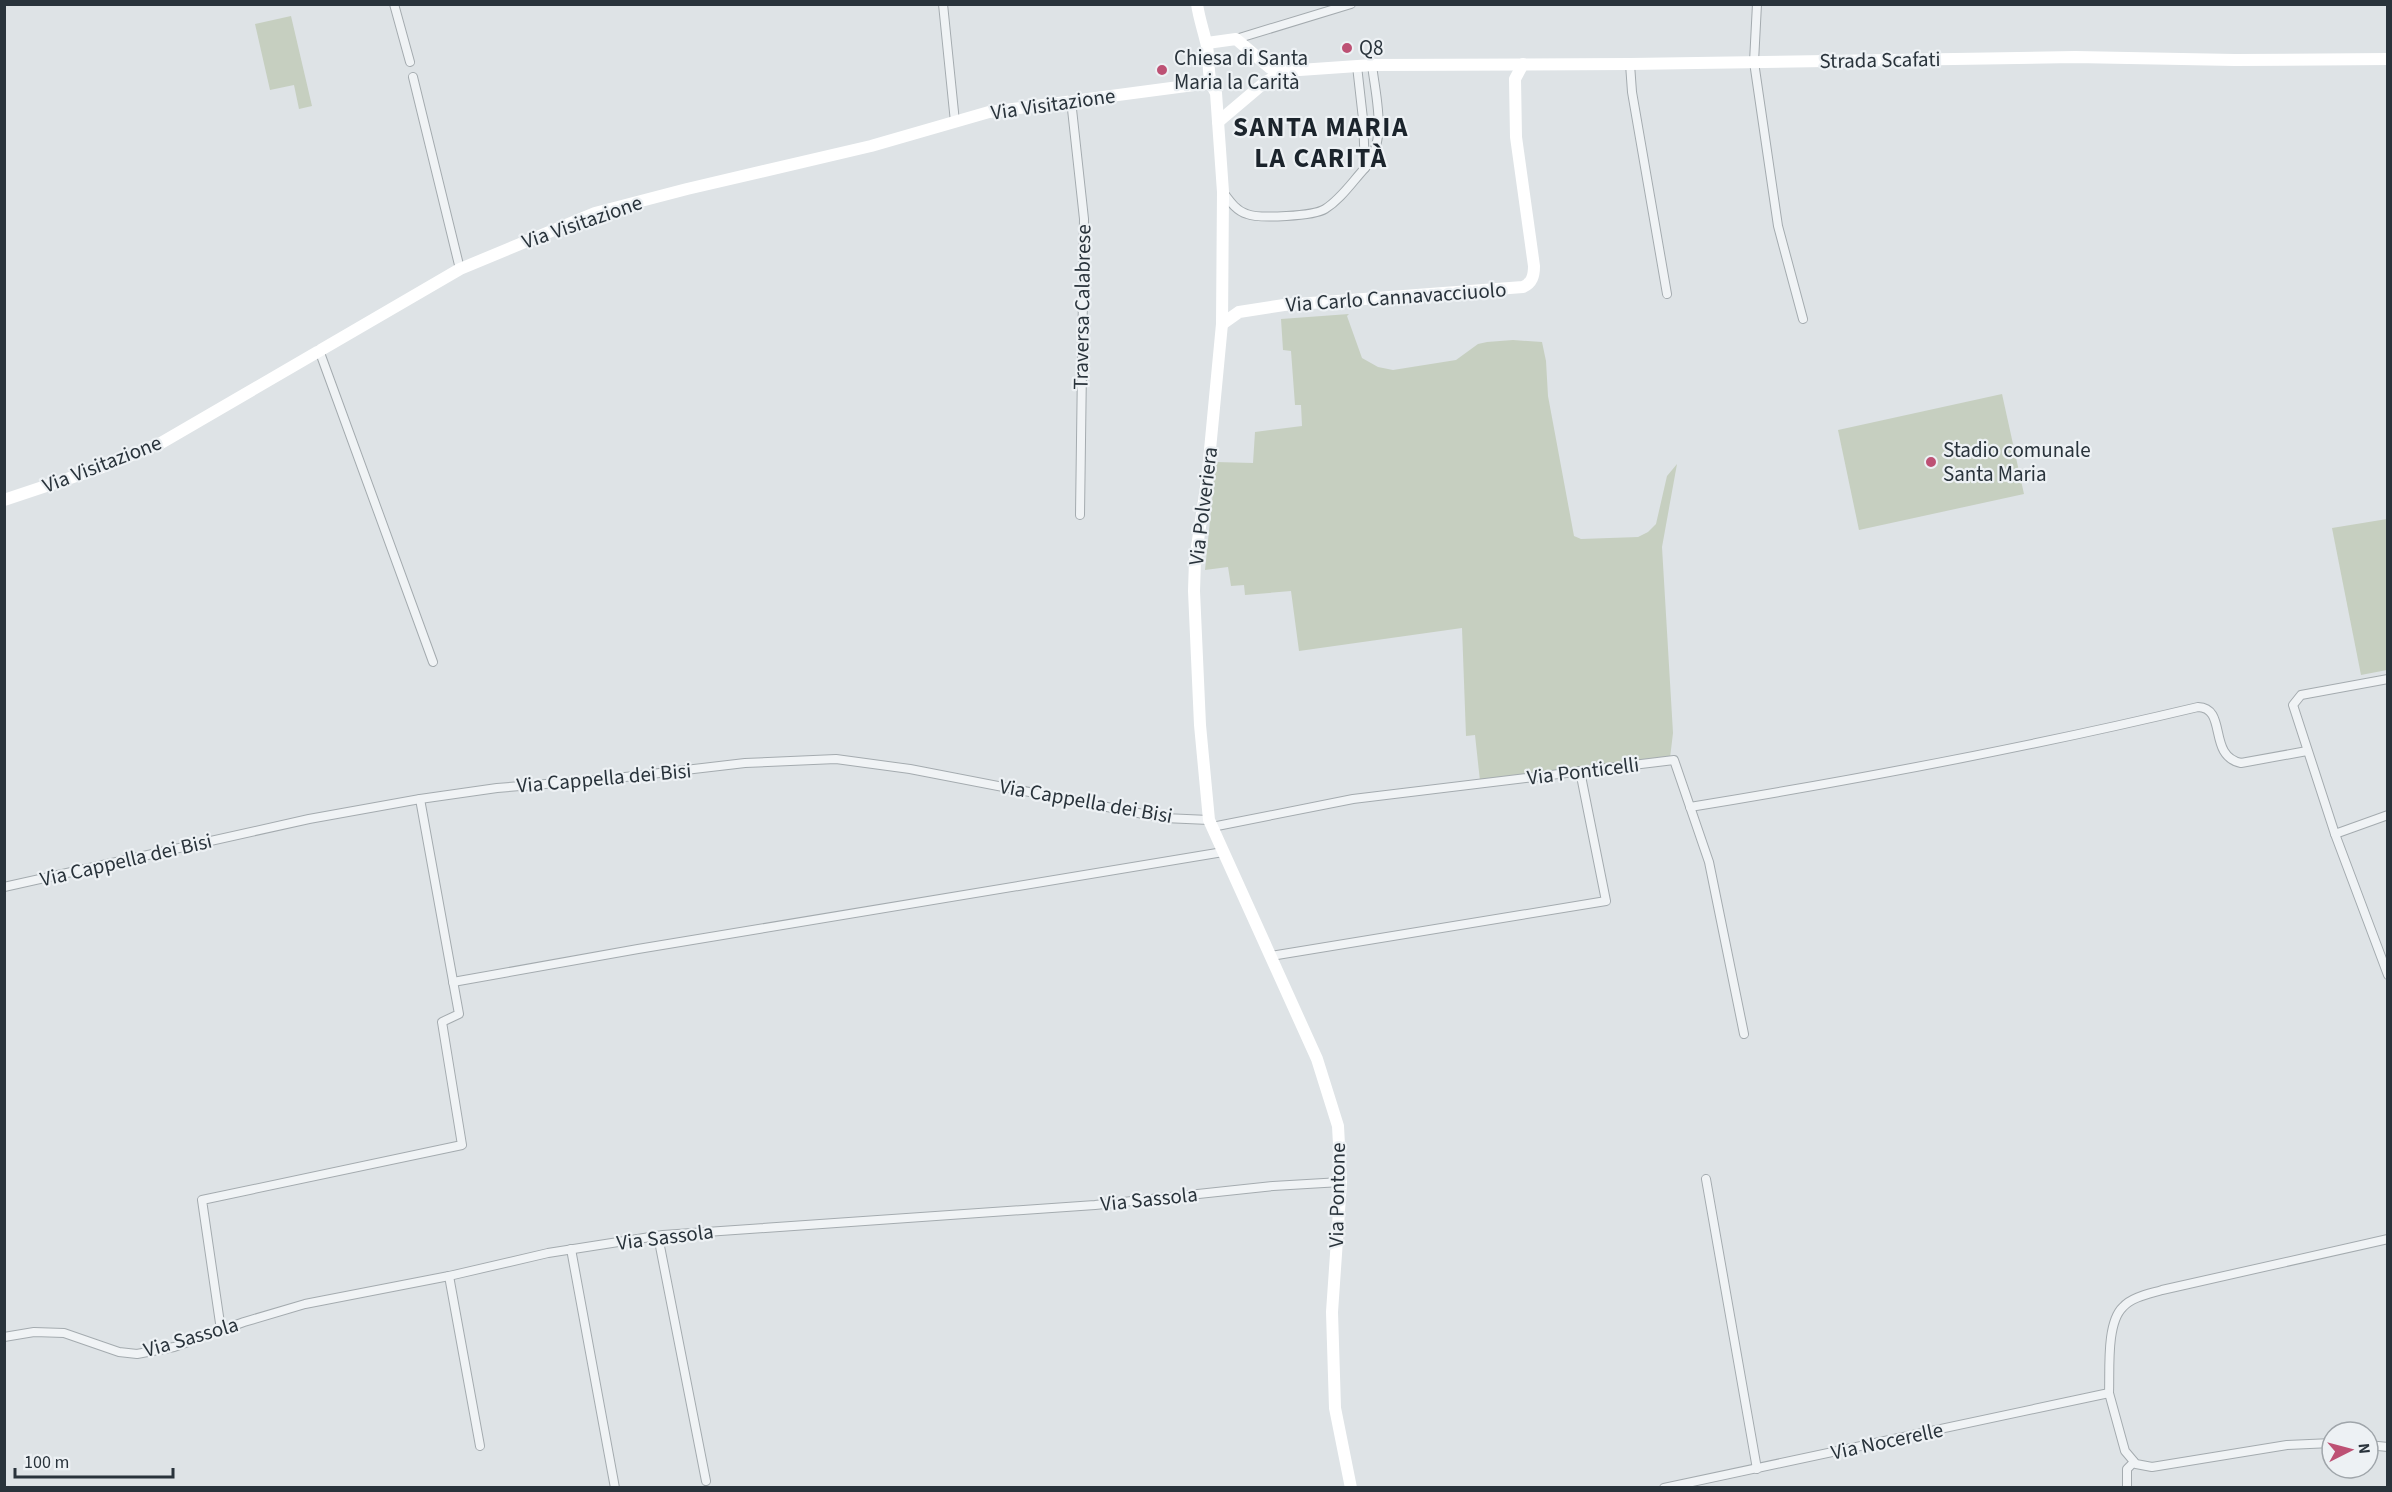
<svg xmlns="http://www.w3.org/2000/svg" width="2392" height="1492" viewBox="0 0 2392 1492" font-family="'Source Sans 3',sans-serif">
  <rect width="100%" height="100%" fill="#dee3e6"/>
  <g fill="#c6cfc0">
    <path d="M291,16L312,106L299,109L294,85L270,90L255,24Z"/>
    <path d="M1349,314L1347,316L1362,358L1378,367L1393,370L1456,360L1478,344L1487,342L1513,340L1542,342L1546,361L1548,396L1574,536L1581,539L1638,537L1648,532L1656,524L1667,476L1677,464L1662,547L1673,733L1670,758L1480,781L1475,735L1466,736L1462,628L1299,651L1291,591L1245,595L1244,585L1231,586L1228,567L1205,570L1216,462L1253,463L1255,432L1302,426L1301,405H1295L1291,351L1283,350L1281,319Z"/>
    <path d="M2002,394L2024,494L1859,530L1838,430Z"/>
    <path d="M2387,519V670L2361,675L2332,528Z"/>
  </g>
  <g fill="none" stroke-linecap="round" stroke-linejoin="round">
    <defs>
      <g id="street">
        <path d="M394,4L410,62"/>
        <path d="M943,4L955,122"/>
        <path d="M1757,4L1754,62L1778,226L1803,319"/>
        <path d="M1236,39L1351,4"/>
        <path d="M1630,64L1632,92L1667,294"/>
        <path d="M413,77L460,269"/>
        <path d="M1071,100L1084,219L1080,515"/>
        <path d="M1365,168C1388,140 1376,99 1372,65"/>
        <path d="M1223,192C1229,200 1236,211 1247,214C1259,219 1314,216 1325,209C1341,199 1352,182 1365,168L1363,119L1357,66"/>
        <path d="M319,350L433,662"/>
        <path d="M2388,679L2301,695L2293,705L2335,834L2388,975"/>
        <path d="M1690,807C1861,779 2030,747 2198,707C2228,708 2207,756 2241,763L2307,751"/>
        <path d="M1212,827L1353,799L1674,760L1709,862L1744,1034"/>
        <path d="M2335,834L2388,815"/>
        <path d="M4,887L309,819L420,799L497,788L608,779L745,763L836,759L910,769L1164,818L1209,820"/>
        <path d="M1271,956L1606,901L1580,771"/>
        <path d="M453,982L638,949L1223,852"/>
        <path d="M1706,1179L1757,1469"/>
        <path d="M658,1236L706,1481"/>
        <path d="M571,1249L615,1488"/>
        <path d="M449,1276L480,1446"/>
        <path d="M221,1330L202,1200L462,1145L442,1022L459,1014L420,799"/>
        <path d="M4,1337L34,1332L64,1333L119,1352L137,1354L174,1347L244,1322L305,1304L449,1276L548,1253L663,1235L1095,1205L1273,1186L1341,1182"/>
        <path d="M2109,1393L2125,1451L2136,1464L2152,1467L2287,1445L2332,1443"/>
        <path d="M2368,1445L2388,1447"/>
        <path d="M1664,1488L2109,1393C2110,1370 2106,1323 2123,1307C2132,1297 2149,1294 2162,1290L2388,1239"/>
        <path d="M2127,1488V1469L2134,1462"/>
      </g>
    </defs>
    <use href="#street" stroke="#a4abaf" stroke-width="10"/>
    <use href="#street" stroke="#f0f3f5" stroke-width="8"/>
    <g stroke="#fff" stroke-width="12">
      <path d="M1197,4C1199,18 1203,29 1206,42C1211,60 1205,76 1216,93L1223,192L1222,324L1207,481L1195,560L1194,591L1200,725L1209,820L1317,1059L1338,1126L1341,1182L1332,1312L1335,1408L1351,1488"/>
      <path d="M1207,43L1236,39L1270,68L1285,71L1372,65L1630,64L2075,57L2235,60L2388,59"/>
      <path d="M1218,122L1264,83L1285,71"/>
      <path d="M1222,324L1239,312L1284,305L1523,287C1532,283 1534,276 1534,266L1516,137L1515,79L1523,64"/>
      <path d="M4,500L100,468L161,443L460,269L595,213L687,189L871,146L989,112L1209,83"/>
    </g>
  </g>
  <g fill="#bd5174" stroke="#edf1f4" stroke-width="2">
    <circle cx="1347" cy="48" r="6"/>
    <circle cx="1162" cy="70" r="6"/>
    <circle cx="1931" cy="462" r="6"/>
  </g>
  <g text-anchor="middle" stroke-width="4.5" stroke-linejoin="round" paint-order="stroke">
    <g font-size="21" fill="#29333b" stroke="#edf1f4" text-anchor="start">
      <text x="1359" y="55">Q8</text>
      <text x="1174" y="65">Chiesa di Santa<tspan x="1174" dy="24">Maria la Carità</tspan></text>
      <text x="1943" y="457">Stadio comunale<tspan x="1943" dy="24">Santa Maria</tspan></text>
    </g>
    <g font-size="21" fill="#29333b" stroke="#edf1f4">
      <text transform="translate(1880 60) rotate(-1)" y="7">Strada Scafati</text>
      <text transform="translate(1053 104) rotate(-8)" y="7">Via Visitazione</text>
      <text transform="translate(582 222) rotate(-19)" y="7">Via Visitazione</text>
      <text transform="translate(1396 297) rotate(-4)" y="7">Via Carlo Cannavacciuolo</text>
      <text transform="translate(1082 307) rotate(-89)" y="7">Traversa Calabrese</text>
      <text transform="translate(102 464) rotate(-21)" y="7">Via Visitazione</text>
      <text transform="translate(1203 506) rotate(-83)" y="7">Via Polveriera</text>
      <text transform="translate(1583 771) rotate(-7)" y="7">Via Ponticelli</text>
      <text transform="translate(604 778) rotate(-5)" y="7">Via Cappella dei Bisi</text>
      <text transform="translate(1086 801) rotate(10)" y="7">Via Cappella dei Bisi</text>
      <text transform="translate(126 860) rotate(-13)" y="7">Via Cappella dei Bisi</text>
      <text transform="translate(1337 1195) rotate(-89)" y="7">Via Pontone</text>
      <text transform="translate(1149 1199) rotate(-6)" y="7">Via Sassola</text>
      <text transform="translate(665 1237) rotate(-7)" y="7">Via Sassola</text>
      <text transform="translate(191 1337) rotate(-16)" y="7">Via Sassola</text>
      <text transform="translate(1887 1441) rotate(-12)" y="7">Via Nocerelle</text>
    </g>
    <g font-size="27" font-weight="bold" letter-spacing="1.5" fill="#1b242c" stroke="#edf1f4">
      <text x="1321" y="136">SANTA MARIA<tspan x="1321" dy="31">LA CARITÀ</tspan></text>
    </g>
  </g>
  <rect width="2392" height="1492" fill="none" stroke="#29333b" stroke-width="12"/>
  <g transform="translate(2350 1450) rotate(84)"><circle r="28" fill="#edf1f4" stroke="#9fa5aa" stroke-width="1.5"/>
  <path d="M0-4.5L10 22L0 15L-10 22Z" fill="#bd5174"/>
  <text y="-9" font-size="16" font-weight="bold" text-anchor="middle" fill="#29333b">N</text>
  </g>
  <path d="M15 1468v9h158v-9" fill="none" stroke="#29333b" stroke-width="3"/>
  <text x="24" y="1468" font-size="18" fill="#29333b" stroke="#edf1f4" stroke-width="4.5" paint-order="stroke">100 m</text>
</svg>
